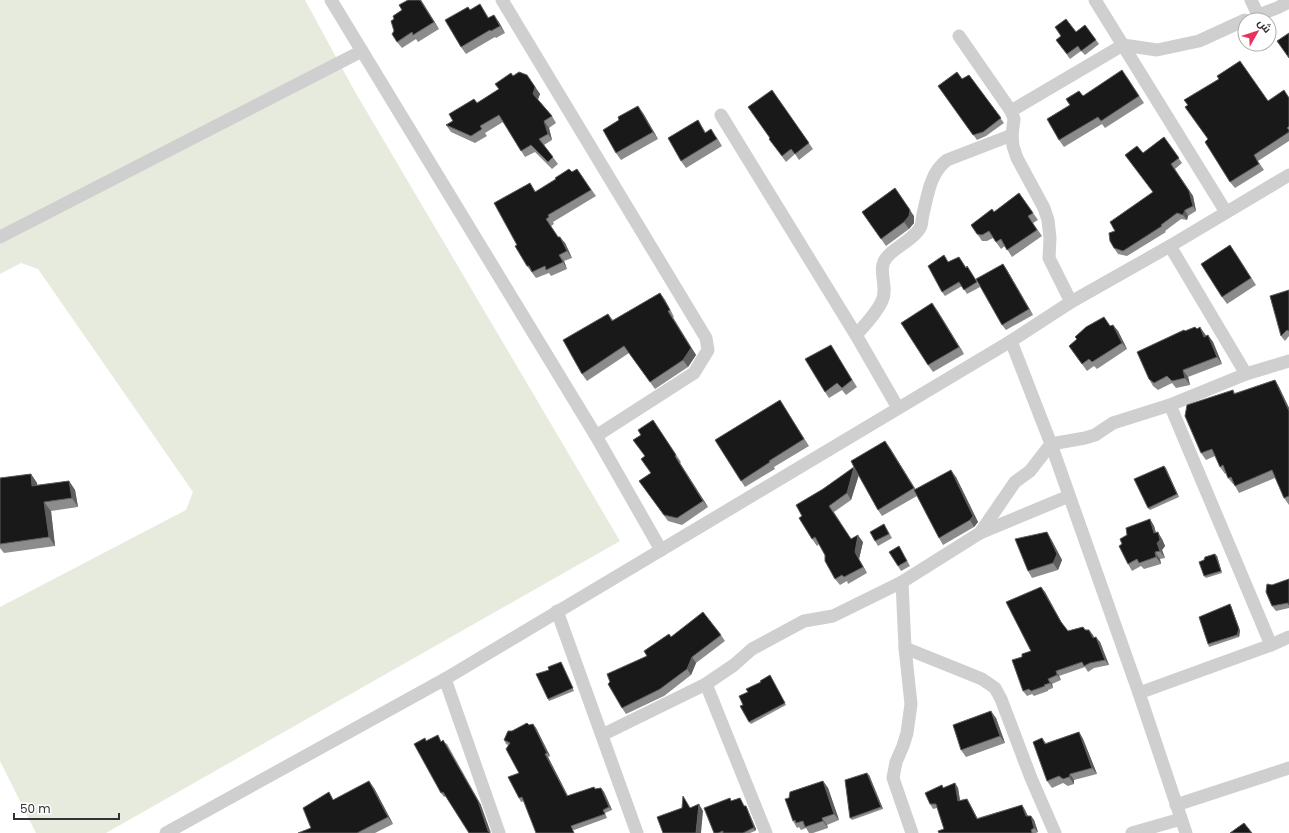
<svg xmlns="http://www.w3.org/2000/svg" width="1289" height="833" viewBox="0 0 1289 833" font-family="Poppins,Cairo,sans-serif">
  <rect width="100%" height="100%" fill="#fff"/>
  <path fill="#e7ebdd" d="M0,0H305L354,90L620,541L106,833H36L0,761V607L186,510L193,492L38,269L21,263L0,274Z"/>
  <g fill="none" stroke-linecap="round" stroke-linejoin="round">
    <g stroke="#cfcfcf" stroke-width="13">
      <path d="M331,0L596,436L661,550"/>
      <path d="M502,0L706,338L708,350L694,373L596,436"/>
      <path d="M1095,0L1226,212"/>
      <path d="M1251,0L1258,15L1277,8L1289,2"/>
      <path d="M959,36L1011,111L1014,119L1012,135L1013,146L1017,158L1044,208L1048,220L1050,238L1049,258L1071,302"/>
      <path d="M1011,111L1123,45L1157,50L1199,41L1245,20"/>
      <path d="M721,115L856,335L898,408"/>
      <path d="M0,237L362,51"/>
      <path d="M1170,246L1246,374"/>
      <path d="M856,335C865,325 876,314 882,301C889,287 876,269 887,257C895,247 915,239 921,226C922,223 922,218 923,214C928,194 930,173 947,160L1012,135"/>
      <path d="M1011,341L1051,444L1139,693L1186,833"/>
      <path d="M980,533L1069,496"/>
      <path d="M902,582L905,648L911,704L907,733L903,746L896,762L893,778L912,833"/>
      <path d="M557,611L637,833"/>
      <path d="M1271,645L1289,637"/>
      <path d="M905,648L982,679L995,688L1001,699L1031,778L1055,833"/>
      <path d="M445,679L499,833"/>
      <path d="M706,684L766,833"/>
      <path d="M1139,693L1271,645L1170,405"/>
      <path d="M602,735L706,684L734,665L752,649L804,621L833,616L902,582L980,533L1015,482L1030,471L1051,444L1085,438L1095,435L1113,423L1170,405L1246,374L1289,361"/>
      <path d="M1176,805L1289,768"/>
      <path d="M166,833L445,679L1011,341L1071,302L1170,246L1289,175"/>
      <path d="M1132,833L1181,819"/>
    </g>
  </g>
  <g fill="#8c8c8c">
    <path d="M421,0L439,29L418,42L416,39L402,48L397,42Z"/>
    <path d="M480,4L489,18L494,15L505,33L496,38L495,37L466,54L461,47L470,10Z"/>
    <path d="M1085,25L1099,44L1085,55L1081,51L1070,59L1056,40L1076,32Z"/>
    <path d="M527,75L540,94L538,100L552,116L556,123L549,128L552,140L544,145L558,164L552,169L535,152L525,157L503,122L485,133L487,136L475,143L451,132L446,125L499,89L513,76Z"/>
    <path d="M969,75L1004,123L986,136L977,140L938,86L962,79Z"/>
    <path d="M1127,77L1144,103L1105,128L1102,124L1064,147L1059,140L1070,105L1083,96Z"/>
    <path d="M772,90L813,149L799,160L795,154L786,162L769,139L770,138Z"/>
    <path d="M1289,97V141L1258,161L1264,170L1235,188L1230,182L1208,140L1268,101Z"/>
    <path d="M643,113L658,139L621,160L616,153L619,120Z"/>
    <path d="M698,120L706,133L716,136L722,146L686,168L681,161Z"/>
    <path d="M1164,137L1182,163L1175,169L1193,196L1196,211L1188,216L1187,220L1181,219L1165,231L1166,232L1127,256L1118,254L1114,248L1115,231L1153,192L1143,153Z"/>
    <path d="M577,169L596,196L553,222L554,224L551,226L558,237L565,243L572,258L564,261L567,269L551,276L549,273L536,278L527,266L517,245L530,183L536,192Z"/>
    <path d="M1019,193L1038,220L1033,223L1042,236L1012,257L1005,246L1001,249L993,238L987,241H982L971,225L994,212Z"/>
    <path d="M862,212L914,216V223L909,229L886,246Z"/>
    <path d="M1235,252L1256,285L1227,304L1222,297Z"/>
    <path d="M949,262L966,268L970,271L980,287L967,294L962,286L945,296L942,292Z"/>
    <path d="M1003,264L1007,270L1033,315L1006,330L1002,325Z"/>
    <path d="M1289,290V336L1285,341L1281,336Z"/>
    <path d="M660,293L665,300L674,317H673L696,355L688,367L655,389L629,353L587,381L582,374L608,314L613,320Z"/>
    <path d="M937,310L964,354L933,372L928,365Z"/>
    <path d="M1113,325L1118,331L1127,349L1097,369L1094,366L1087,371L1069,346Z"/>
    <path d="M1185,331L1205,334L1206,336L1208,335L1213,342L1222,364L1188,377L1190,385L1176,388L1172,383L1158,390L1153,386L1149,379Z"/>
    <path d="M835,352L857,387L846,395L842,390L829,398L825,392Z"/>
    <path d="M1275,380L1279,387L1289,408V505L1284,498L1275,478L1239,493L1234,484H1233L1228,478L1226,473L1225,474L1220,467L1215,456L1206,460L1201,453L1233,390L1235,393Z"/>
    <path d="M780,400L809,446L774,467L775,469L745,487L741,481Z"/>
    <path d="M653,420L681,462L680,463L708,507L682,525L668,521L639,481L651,473L645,456L641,435Z"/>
    <path d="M890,448L916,490L956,477L978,522L974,527L943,545L939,538L917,496L882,516L878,510L859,475L851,500L834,512L851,539L863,542L859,559L867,573L848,584L847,581L840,585L835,579L825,555L819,544L817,546L812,539L802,516Z"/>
    <path d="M1164,466L1179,497L1150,510L1148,508Z"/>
    <path d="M31,474L37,483V485L69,481L75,490L78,507L51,511L55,546L4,553L0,548V478Z"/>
    <path d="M1150,519L1154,526L1156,533L1162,539L1165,546L1162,550L1165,558L1160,559L1161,564L1144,569L1141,566L1132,571L1128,564L1122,544Z"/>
    <path d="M887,529L892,538L878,546L875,541Z"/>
    <path d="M1051,539L1062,560L1058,570L1032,578L1028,571Z"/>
    <path d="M899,546L910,566L901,571L898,566Z"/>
    <path d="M1217,556L1222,573L1206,578L1204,576Z"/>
    <path d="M1289,579V608L1276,611L1272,606V585Z"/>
    <path d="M1041,587L1045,592L1063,625L1068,631L1083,627L1086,630H1089L1094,638L1100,642L1109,665L1094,668L1088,672L1085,667L1059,676L1061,680L1052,684L1053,688L1048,690V691L1034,696L1032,694L1027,696L1023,691L1022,657L1031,651Z"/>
    <path d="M1231,606L1240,631L1239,637L1209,647L1208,644Z"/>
    <path d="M721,635L725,641L696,663L691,675L664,696L626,714L622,708L671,637Z"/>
    <path d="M561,662L574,691L549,701L548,699L549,670Z"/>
    <path d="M771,678L786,705L751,724L749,722L748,692Z"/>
    <path d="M996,718L1005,743L966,757L961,750Z"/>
    <path d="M533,724L536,728L550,756L548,757L568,796L594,787L595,789L601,788L604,792L612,810L605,813L607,818L574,830L524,801L521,802L519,798V773L508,745L506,744L504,740L512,731Z"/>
    <path d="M1079,732L1083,739L1097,774L1074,780V784L1068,786L1063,783L1052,788L1047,781L1042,738L1046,743Z"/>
    <path d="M427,740L442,741L447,744L481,805L446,796L444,797L441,793Z"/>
    <path d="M869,775L883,809L852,820L850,818Z"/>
    <path d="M823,781L828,788L839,820L827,825L828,828L813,833H809L806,828L801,830L799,827L797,828L793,821L789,798Z"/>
    <path d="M955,783L958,788L960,801L967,799L970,804L977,818L1022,805L1025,810L1028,816H1031L1034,820L1038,832L1036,833H939L944,829L937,808L933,809L930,804L943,788Z"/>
    <path d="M374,788L393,824L375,833H298L311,828L334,800Z"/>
    <path d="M741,800L744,806H746L747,808L756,829L755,831L750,833H714L731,801Z"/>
  </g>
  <g fill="#5e5e5e">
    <path d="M420,0H421L439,29L434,22Z"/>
    <path d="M494,15L499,22L505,33L500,26Z"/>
    <path d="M527,75L540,94L537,101L533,94Z"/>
    <path d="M638,106L643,113L658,139L653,132Z"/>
    <path d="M544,121L549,128L552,140L548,134Z"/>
    <path d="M1171,164L1193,196L1196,211L1193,206Z"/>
    <path d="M895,188L914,216V223L909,229L904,222Z"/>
    <path d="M1185,210L1188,216L1187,220L1183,215Z"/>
    <path d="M560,237L565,243L572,258L567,251Z"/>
    <path d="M559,255L564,261L567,269Z"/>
    <path d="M1003,264L1007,270L1033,315L1029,309Z"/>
    <path d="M660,293L665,300L674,317L670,310Z"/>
    <path d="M932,303L937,310L964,354L959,347Z"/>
    <path d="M668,311L696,355L688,367L683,360Z"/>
    <path d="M1113,325L1118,331L1127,349L1122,343Z"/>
    <path d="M1200,327L1205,334L1209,344L1204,337Z"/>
    <path d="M1208,335L1213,342L1222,364L1217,357Z"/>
    <path d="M1183,370L1188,377L1190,385L1185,378Z"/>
    <path d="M1275,380L1279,387L1289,408V411Z"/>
    <path d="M885,441L890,448L919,495L914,488Z"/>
    <path d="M675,456L680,463L708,507L703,501Z"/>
    <path d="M1164,466L1166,468L1179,497L1177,494Z"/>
    <path d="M854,467L859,474L851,500L847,493Z"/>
    <path d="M951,470L956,477L978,522L974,527L970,520Z"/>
    <path d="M31,474L37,483L39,495L32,486Z"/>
    <path d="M69,481L75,490L78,507L72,498Z"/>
    <path d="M44,502L51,511L55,546L49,537Z"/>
    <path d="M1150,519L1154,526L1158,540L1154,533Z"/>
    <path d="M1047,532L1051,539L1062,560L1058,570L1053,563Z"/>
    <path d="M1158,532L1162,539L1165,546L1162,550L1165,558L1160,551L1157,543Z"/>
    <path d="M858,535L863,542L859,559L867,573L863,567L855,552Z"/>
    <path d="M1155,552L1160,559L1161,564L1156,557Z"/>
    <path d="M1215,554L1217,556L1222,573L1221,571Z"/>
    <path d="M1041,587L1045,592L1064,627L1061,622Z"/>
    <path d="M1230,604L1231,606L1240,631L1239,637L1237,635Z"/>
    <path d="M1089,630L1093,635L1097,643L1093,638Z"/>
    <path d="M1096,637L1100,642L1109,665L1105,660Z"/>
    <path d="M692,657L696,663L691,675L687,669Z"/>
    <path d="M1056,671L1059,676L1061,680L1057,675Z"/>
    <path d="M1048,679L1052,684L1053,688L1050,683Z"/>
    <path d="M991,711L996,718L1005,743L1000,736Z"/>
    <path d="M533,724L536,728L550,756L547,753Z"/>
    <path d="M1079,732L1083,739L1097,774L1092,768Z"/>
    <path d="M443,740L481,805L491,833L488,831Z"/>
    <path d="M545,754L548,757L570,800L567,796Z"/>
    <path d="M867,773L869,775L883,809L881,807Z"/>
    <path d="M1070,774L1074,780V784L1069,777Z"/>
    <path d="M369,781L374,788L393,824L388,817Z"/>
    <path d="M823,781L828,788L839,820L834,814Z"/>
    <path d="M955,783L958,788L961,806L958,801Z"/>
    <path d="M601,788L604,792L612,810L609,807Z"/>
    <path d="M967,799L970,804L980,823L977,819Z"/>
    <path d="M699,804L703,811L701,833H696Z"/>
    <path d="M1022,805L1025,810L1030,821L1026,816Z"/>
    <path d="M746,806L747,808L756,829L755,831L753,828Z"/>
    <path d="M1031,816L1034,820L1038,832L1034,828Z"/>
    <path d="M822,818L827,825L828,828L823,821Z"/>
  </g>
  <g fill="#191919" stroke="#5e5e5e">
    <path d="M408,0H420L434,22L413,35L412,32L397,42L392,34L394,31L391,21L394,19L393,16L402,10L399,5Z"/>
    <path d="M480,4L488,18L494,15L500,26L491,31L490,30L461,47L445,20L468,7L470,10Z"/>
    <path d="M1066,19L1076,32L1085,25L1096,40L1081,51L1078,46L1067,54L1056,40L1061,36L1055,27Z"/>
    <path d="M1289,33V58L1277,41Z"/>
    <path d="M1240,61L1268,101L1284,90L1289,98V126L1287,128L1289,130V132L1254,155L1259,164L1230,182L1205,142L1208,139L1185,107L1188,105L1184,100L1219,79L1217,76Z"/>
    <path d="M1122,70L1139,96L1101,121L1098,117L1059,140L1047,119L1070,105L1066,99L1079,91L1083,96Z"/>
    <path d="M519,72L527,75L535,87L533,94L552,116L544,121L548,134L539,139L553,157L548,162L531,145L521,151L499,115L480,126L482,129L471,136L446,125L453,121L449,114L474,99L477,103L499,89L495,84L511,73L513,76Z"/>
    <path d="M957,72L962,79L969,75L1001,118L983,132L973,135L938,86Z"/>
    <path d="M772,90L809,143L795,154L791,149L782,156L769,139L770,138L748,107Z"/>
    <path d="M638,106L653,132L616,153L603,130L619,120L618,117Z"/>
    <path d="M698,120L705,133L711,129L717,139L681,161L668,138Z"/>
    <path d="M1164,137L1179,158L1171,164L1189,191L1193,206L1185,210L1183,215L1177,213L1161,225L1162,226L1123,251L1114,248L1110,241L1109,233L1115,231L1110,222L1153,192L1125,155L1137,146L1143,153Z"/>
    <path d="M569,169L572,172L577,169L591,190L548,215L549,217L546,219L558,237H560L567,251L559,255L563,262L546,270L545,266L532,272L529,266H527L515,246L517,245L494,203L530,183L535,192L556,179L555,178Z"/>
    <path d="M895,188L910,210L909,216L904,222L881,239L862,212Z"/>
    <path d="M1019,193L1033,213L1028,216L1037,230L1007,250L1001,239L996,242L989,231L982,235L977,234L971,225L992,209L994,212Z"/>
    <path d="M1230,245L1251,278L1222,297L1201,264Z"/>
    <path d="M944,255L948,262L959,257L966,268L967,266L977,282L964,290L959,282L942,292L928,266Z"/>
    <path d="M1003,264L1029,309L1002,325L976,279Z"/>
    <path d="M1289,290V331L1287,330L1281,336L1270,296Z"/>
    <path d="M660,293L670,310L668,311L691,348L683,360L650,382L624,346L582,374L563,340L608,314L612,321Z"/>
    <path d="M932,303L959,347L928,365L901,323Z"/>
    <path d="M1104,317L1110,326L1113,325L1122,343L1092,362L1089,359L1082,364L1069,346L1077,339L1075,337L1086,327Z"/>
    <path d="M1195,327L1197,329L1200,327L1204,337L1208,335L1217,357L1183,370L1185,378L1172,381L1167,376L1154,383L1149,379L1137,352L1184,330L1185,331Z"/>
    <path d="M831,345L852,380L842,388L837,383L825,392L805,359Z"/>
    <path d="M1275,380L1289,411V496L1284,498L1272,470L1235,486L1231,477L1228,478L1223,465L1220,467L1212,449L1201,453L1185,416L1187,405L1233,390L1234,394Z"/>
    <path d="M780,400L804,439L769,461L770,462L741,481L715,440Z"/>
    <path d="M653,420L676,455L675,456L703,501L677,518L664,515L639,481L651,473L641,459L645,456L633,440L641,435L638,430Z"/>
    <path d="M885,441L914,488L878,510L854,467L847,493L829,506L851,539L858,535L855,552L863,567L844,577L842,575L835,579L825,561V555L815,537L812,539L799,518L802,516L796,505L823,489L854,467L851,461Z"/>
    <path d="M1164,466L1177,494L1148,508L1134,479Z"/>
    <path d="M951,470L973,516L970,520L939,538L914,490Z"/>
    <path d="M31,474L32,486L69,481L72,498L44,502L49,537L0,544V478Z"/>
    <path d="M1150,519L1154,533L1158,532L1160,540L1157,543L1160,551L1155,552L1156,557L1139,563L1137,559L1128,564L1119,546L1122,544L1120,539L1127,535L1126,528Z"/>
    <path d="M884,524L889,534L875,541L870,532Z"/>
    <path d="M1047,532L1057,554L1053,563L1028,571L1015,539Z"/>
    <path d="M899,546L907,561L898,566L889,552Z"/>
    <path d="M1215,554L1221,571L1204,576L1199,562L1204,560L1205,557Z"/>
    <path d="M1289,579V605L1288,603L1272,606L1266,592L1267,584L1272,585Z"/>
    <path d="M1041,587L1061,622L1068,631L1083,627L1085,630H1089L1093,638L1096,637L1105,660L1090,663L1084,666L1082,662L1056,671L1057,675L1048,679L1050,683L1044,685L1045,686L1031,691L1029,689L1023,691L1012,660L1022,657V654L1031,651L1006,602Z"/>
    <path d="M1230,604L1239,629L1237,635L1208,644L1199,617Z"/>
    <path d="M703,612L721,635L692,657L687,669L660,689L622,708L608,684L610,682L607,674L647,656L644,651L669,634L671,637Z"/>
    <path d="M561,662L573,688L548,699L536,674L549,670L548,667Z"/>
    <path d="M770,675L785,703L749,722L740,706L743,705L739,696L748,692L746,689L761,682L760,681Z"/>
    <path d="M991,711L1000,736L961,750L953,725Z"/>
    <path d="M527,723L529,725L533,724L547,753L545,754L567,796L594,787L595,789L601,788L609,807L603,810L605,814L571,826L574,833H536L522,797L519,798L508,777L519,773L506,749L510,743L504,740L508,731H512Z"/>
    <path d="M1079,732L1092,768L1070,774L1069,777L1063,779L1059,776L1047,781L1033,742L1042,738L1045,744Z"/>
    <path d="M438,735L441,742L443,740L478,801L488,831L490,833H469L443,792L441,793L414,744L425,738L426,741Z"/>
    <path d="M867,773L881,807L850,818L845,780Z"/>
    <path d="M369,781L388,817L357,833H298L311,828L303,808L329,792L333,800Z"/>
    <path d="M823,781L834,814L822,818L823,821L805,827L803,821L796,823L795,820L793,821L785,799L789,798L790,792Z"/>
    <path d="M955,783L958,801L967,799L977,819L1022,805L1026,816H1031L1034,828L1031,830L1032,833H939L938,831L944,829L936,804H930L925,793L942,785L943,788Z"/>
    <path d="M683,796L690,808L699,804L696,833H663L657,817L682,808Z"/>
    <path d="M730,798L731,801L740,798L744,806H746L754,827L753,828L743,833H723V831L718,833H714L704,808Z"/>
    <path d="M1244,823L1252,833H1230Z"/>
  </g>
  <g transform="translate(1257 32) rotate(51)"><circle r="19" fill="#ffffff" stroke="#adadad"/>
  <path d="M0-3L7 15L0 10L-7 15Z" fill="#e9335c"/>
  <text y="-6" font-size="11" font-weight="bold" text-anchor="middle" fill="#323232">ش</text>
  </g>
  <path d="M14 813v6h105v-6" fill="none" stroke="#323232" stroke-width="2"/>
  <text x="20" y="813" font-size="12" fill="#323232" stroke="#ffffff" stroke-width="3" paint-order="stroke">50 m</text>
</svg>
